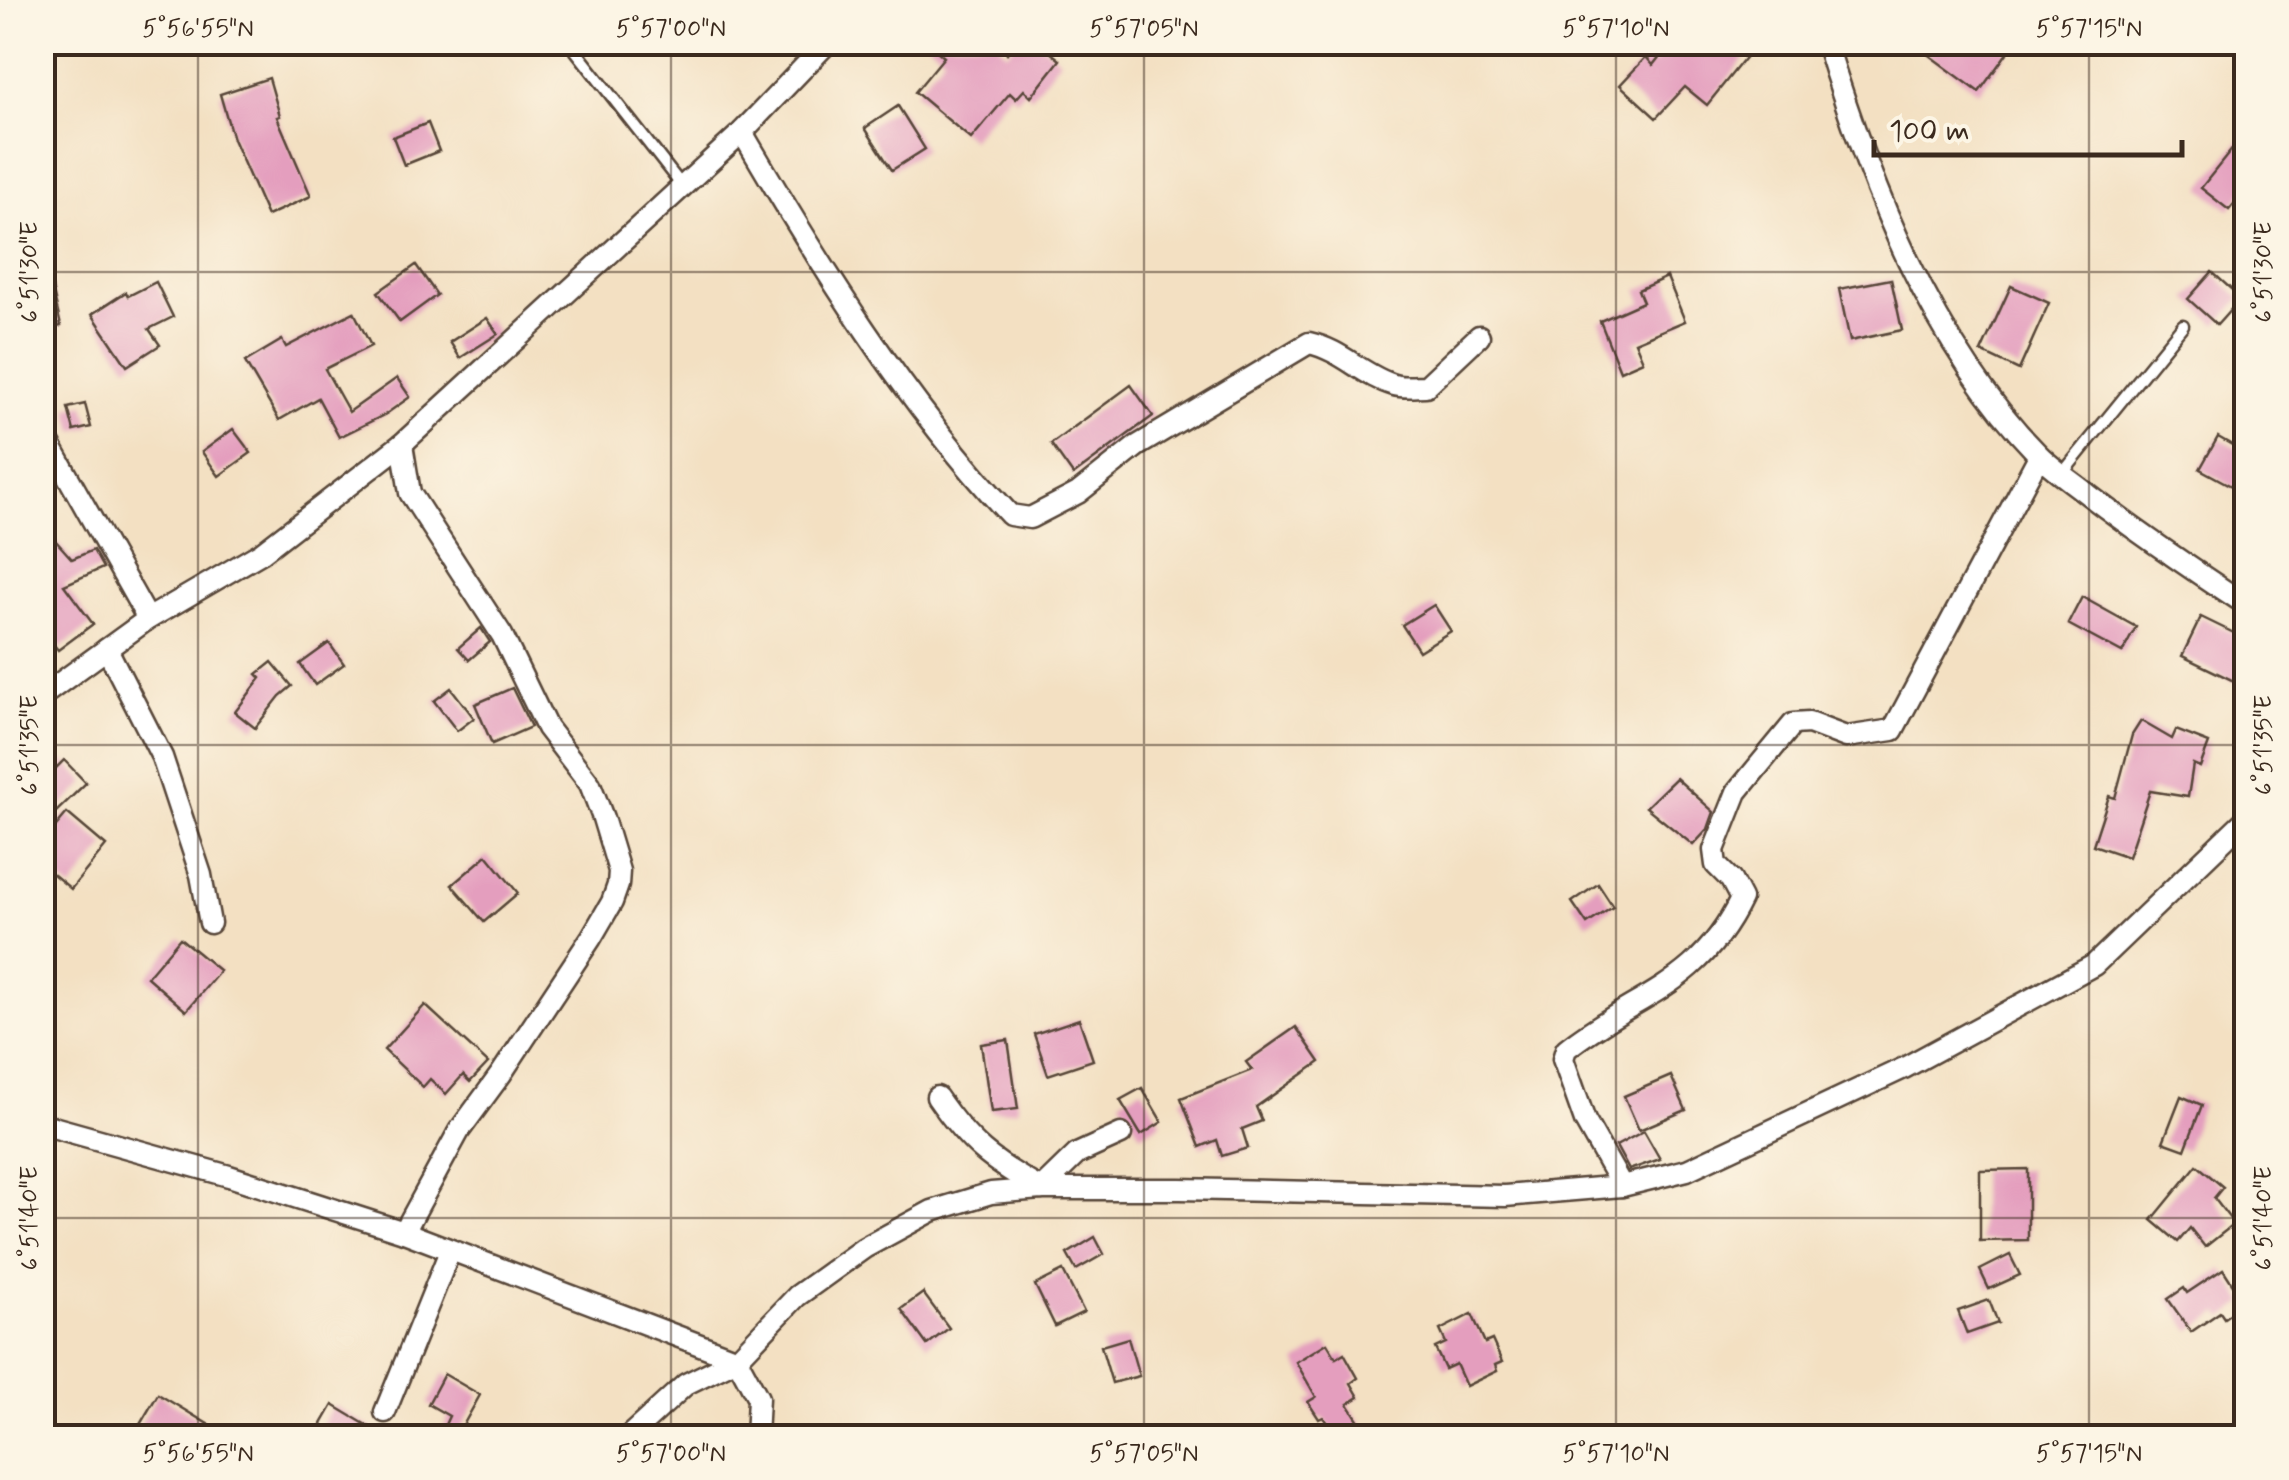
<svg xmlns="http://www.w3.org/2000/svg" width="2289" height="1480" viewBox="0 0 2289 1480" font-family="Mynerve,sans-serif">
  <rect width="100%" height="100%" fill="#fcf5e5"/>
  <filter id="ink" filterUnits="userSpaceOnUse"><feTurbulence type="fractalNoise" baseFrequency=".01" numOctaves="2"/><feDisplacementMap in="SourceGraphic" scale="20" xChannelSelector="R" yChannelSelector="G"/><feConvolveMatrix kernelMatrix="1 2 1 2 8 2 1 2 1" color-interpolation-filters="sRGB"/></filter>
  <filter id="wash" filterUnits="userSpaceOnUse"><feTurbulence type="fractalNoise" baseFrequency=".0048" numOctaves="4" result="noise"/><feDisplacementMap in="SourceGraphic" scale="40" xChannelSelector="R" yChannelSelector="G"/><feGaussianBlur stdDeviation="2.25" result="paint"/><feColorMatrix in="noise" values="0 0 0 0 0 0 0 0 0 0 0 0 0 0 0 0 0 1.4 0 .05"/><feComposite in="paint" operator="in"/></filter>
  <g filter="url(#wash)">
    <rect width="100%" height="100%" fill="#f3e0c2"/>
    <g id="blocks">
      <g fill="#e49ebe">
        <path d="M927,42H996L1007,53L1015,42H1038L1060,60L1031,97L1024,90L1016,99L1010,93L971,139L915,92L944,57Z"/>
        <path d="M1671,42H1734L1748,54L1707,105L1685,87L1656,118L1620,85L1646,57L1653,65Z"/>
        <path d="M1934,42H2015L1979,92L1926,53Z"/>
        <path d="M269,78L280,116L277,117L311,196L267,216L233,139L220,94Z"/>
        <path d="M898,106L925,149L892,170L865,128Z"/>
        <path d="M428,123L439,151L404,165L393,137Z"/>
        <path d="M2246,132V189L2229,210L2201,188Z"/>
        <path d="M416,265L437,295L400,322L378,292Z"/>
        <path d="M2212,272L2241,298L2217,325L2188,299Z"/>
        <path d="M42,274H49L61,326L42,330Z"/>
        <path d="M1667,277L1685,321L1635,342L1643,361L1620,371L1600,321L1643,302L1638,290Z"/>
        <path d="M1891,279L1902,330L1850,341L1839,289Z"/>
        <path d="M156,282L173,317L149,329L160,345L127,366L92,314L126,292L128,296Z"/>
        <path d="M2011,286L2049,303L2019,370L1981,352Z"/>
        <path d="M354,312L371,346L325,369L349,412L397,378L410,397L386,414L339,437L318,398L279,420L245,362L282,340L286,347Z"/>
        <path d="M487,318L498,334L460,358L450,342Z"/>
        <path d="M1131,385L1153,416L1073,475L1051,444Z"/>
        <path d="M85,404L91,427L74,431L68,408Z"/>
        <path d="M233,429L251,453L219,476L202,452Z"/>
        <path d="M2218,437L2246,453V494L2200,469Z"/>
        <path d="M55,540L72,559L93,550L103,568L64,585L93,624L58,650L42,630V551Z"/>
        <path d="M2082,597L2136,627L2122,653L2068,624Z"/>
        <path d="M1434,605L1451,631L1419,651L1402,625Z"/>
        <path d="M2201,617L2246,639V670L2240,684L2182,656Z"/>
        <path d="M481,628L490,642L469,660L458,648Z"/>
        <path d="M329,643L344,664L315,685L300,664Z"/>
        <path d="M272,662L292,686L280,696L255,728L235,712L261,678L257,674Z"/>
        <path d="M451,688L474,718L457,731L434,701Z"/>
        <path d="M512,688L531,727L492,744L475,704Z"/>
        <path d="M2141,721L2172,739L2176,730L2209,743L2200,767L2193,764L2188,797L2150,791L2128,857L2093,845L2109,796L2115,798L2132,735Z"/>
        <path d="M64,760L86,783L53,815L42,804V782Z"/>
        <path d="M1676,778L1714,812L1708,829L1693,845L1646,807Z"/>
        <path d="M67,813L106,846L71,889L42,865V843Z"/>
        <path d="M487,855L518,893L484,922L452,885Z"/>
        <path d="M1598,884L1613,907L1587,924L1572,902Z"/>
        <path d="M180,938L220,971L186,1011L147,977Z"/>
        <path d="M425,1005L488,1063L470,1082L463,1075L446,1094L430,1079L423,1087L384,1050Z"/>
        <path d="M1079,1019L1093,1060L1048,1075L1034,1034Z"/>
        <path d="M1296,1027L1320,1062L1256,1107L1262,1121L1242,1129L1248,1148L1222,1156L1217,1140L1200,1147L1181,1098L1252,1070L1246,1062Z"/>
        <path d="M1008,1040L1018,1109L991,1112L981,1044Z"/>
        <path d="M1671,1076L1686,1110L1639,1130L1624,1096Z"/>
        <path d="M1142,1088L1162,1122L1141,1135L1120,1100Z"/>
        <path d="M2181,1096L2202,1105L2185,1150L2163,1142Z"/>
        <path d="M1644,1131L1660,1159L1629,1170L1616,1146Z"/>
        <path d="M2197,1165L2223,1187L2214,1198L2234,1224L2205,1247L2190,1228L2178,1242L2152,1220Z"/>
        <path d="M2028,1169V1240L1980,1241V1170Z"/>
        <path d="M1095,1237L1104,1254L1076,1270L1067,1254Z"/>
        <path d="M2010,1255L2020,1275L1989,1289L1980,1270Z"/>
        <path d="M2223,1269L2245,1303L2224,1318L2220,1312L2191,1332L2168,1299L2184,1288L2187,1293Z"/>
        <path d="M1063,1271L1084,1312L1055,1326L1035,1285Z"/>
        <path d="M923,1293L949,1328L927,1345L901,1309Z"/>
        <path d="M1989,1300L1998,1323L1967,1334L1958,1311Z"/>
        <path d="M1472,1314L1485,1343L1492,1340L1502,1362L1495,1365L1497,1371L1466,1386L1456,1364L1445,1369L1435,1348L1446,1343L1440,1330Z"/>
        <path d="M1128,1338L1139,1376L1112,1383L1101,1346Z"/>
        <path d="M1327,1343L1336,1358L1344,1353L1358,1378L1351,1383L1359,1397L1348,1404L1370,1438H1337L1323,1417L1319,1419L1308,1402L1316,1397L1296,1362Z"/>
        <path d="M444,1374L480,1395L456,1438H439L449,1416L428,1404Z"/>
        <path d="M158,1394L211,1426L204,1438H132Z"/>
        <path d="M333,1405L388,1438H314Z"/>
      </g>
    </g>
  </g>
  <g filter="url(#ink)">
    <use href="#blocks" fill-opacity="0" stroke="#574537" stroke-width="2.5"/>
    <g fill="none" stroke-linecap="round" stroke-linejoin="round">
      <defs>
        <g id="lane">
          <path d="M569,42L682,186"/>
          <path d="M2062,474L2183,325"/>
        </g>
        <g id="street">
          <path d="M1826,42C1870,186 1931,344 2037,453C2052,469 2073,482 2090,496C2141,535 2193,570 2246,605"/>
          <path d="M742,132C819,264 906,404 1010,515L1030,518L1078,493L1137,446L1309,343C1342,350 1363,376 1394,385C1404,388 1416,386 1426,386L1479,336"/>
          <path d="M45,436L148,619"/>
          <path d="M402,444L410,493L502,635L547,728L590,784L603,818L619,871L618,885L612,902L591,938L501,1074L459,1131L404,1232"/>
          <path d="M107,649L162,757L201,875L210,923"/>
          <path d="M42,696L148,619L261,553L402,444L742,132L828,42"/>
          <path d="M937,1097C970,1145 991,1161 1041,1189L1077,1154L1121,1134"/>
          <path d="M42,1124L229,1176L404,1232L737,1359L758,1398L756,1438"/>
          <path d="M1622,1186L1585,1121L1563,1059L1566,1049C1635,994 1698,988 1741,899L1731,880L1716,865L1714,850L1737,792L1793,724L1809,723L1846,737L1893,730L2039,456"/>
          <path d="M385,1412L450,1251"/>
          <path d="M627,1438L686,1384L737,1359L797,1296L864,1248L932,1211L991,1193L1041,1189H1180L1505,1196L1622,1186L1687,1170L1904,1068L2094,965L2246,819"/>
        </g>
      </defs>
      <use href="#lane" stroke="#574537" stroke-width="15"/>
      <use href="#street" stroke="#574537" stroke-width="25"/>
      <use href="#lane" stroke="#fff" stroke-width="10"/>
      <use href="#street" stroke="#fff" stroke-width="20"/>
    </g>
  </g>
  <path fill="none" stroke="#3b2a1e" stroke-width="2.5" stroke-opacity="0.45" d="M198,42V1438M671,42V1438M1144,42V1438M1616,42V1438M2089,42V1438M42,272H2246M42,745H2246M42,1218H2246"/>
  <rect width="2289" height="1480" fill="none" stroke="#fcf5e5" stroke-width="110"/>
  <path d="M1874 140v15h308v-15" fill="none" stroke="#3b2a1e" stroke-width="5"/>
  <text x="1889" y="140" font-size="30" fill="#3b2a1e" stroke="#fcf5e5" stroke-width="8" paint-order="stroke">100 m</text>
  <rect x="55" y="55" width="2179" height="1370" fill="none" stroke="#3b2a1e" stroke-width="4"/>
  <g font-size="25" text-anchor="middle" fill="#3b2a1e">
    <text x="198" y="36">5°56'55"N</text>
    <text x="671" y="36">5°57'00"N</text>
    <text x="1144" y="36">5°57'05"N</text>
    <text x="1616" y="36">5°57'10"N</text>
    <text x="2089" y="36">5°57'15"N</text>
    <text transform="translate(2262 272) rotate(-90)" y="9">6°51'30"E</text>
    <text transform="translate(28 272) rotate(-90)" y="9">6°51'30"E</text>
    <text transform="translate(2262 745) rotate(-90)" y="9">6°51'35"E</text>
    <text transform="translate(28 745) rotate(-90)" y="9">6°51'35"E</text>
    <text transform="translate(28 1218) rotate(-90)" y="9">6°51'40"E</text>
    <text transform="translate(2262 1218) rotate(-90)" y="9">6°51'40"E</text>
    <text x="198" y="1461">5°56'55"N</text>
    <text x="671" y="1461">5°57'00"N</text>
    <text x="1144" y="1461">5°57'05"N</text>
    <text x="1616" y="1461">5°57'10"N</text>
    <text x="2089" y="1461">5°57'15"N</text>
  </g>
</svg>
